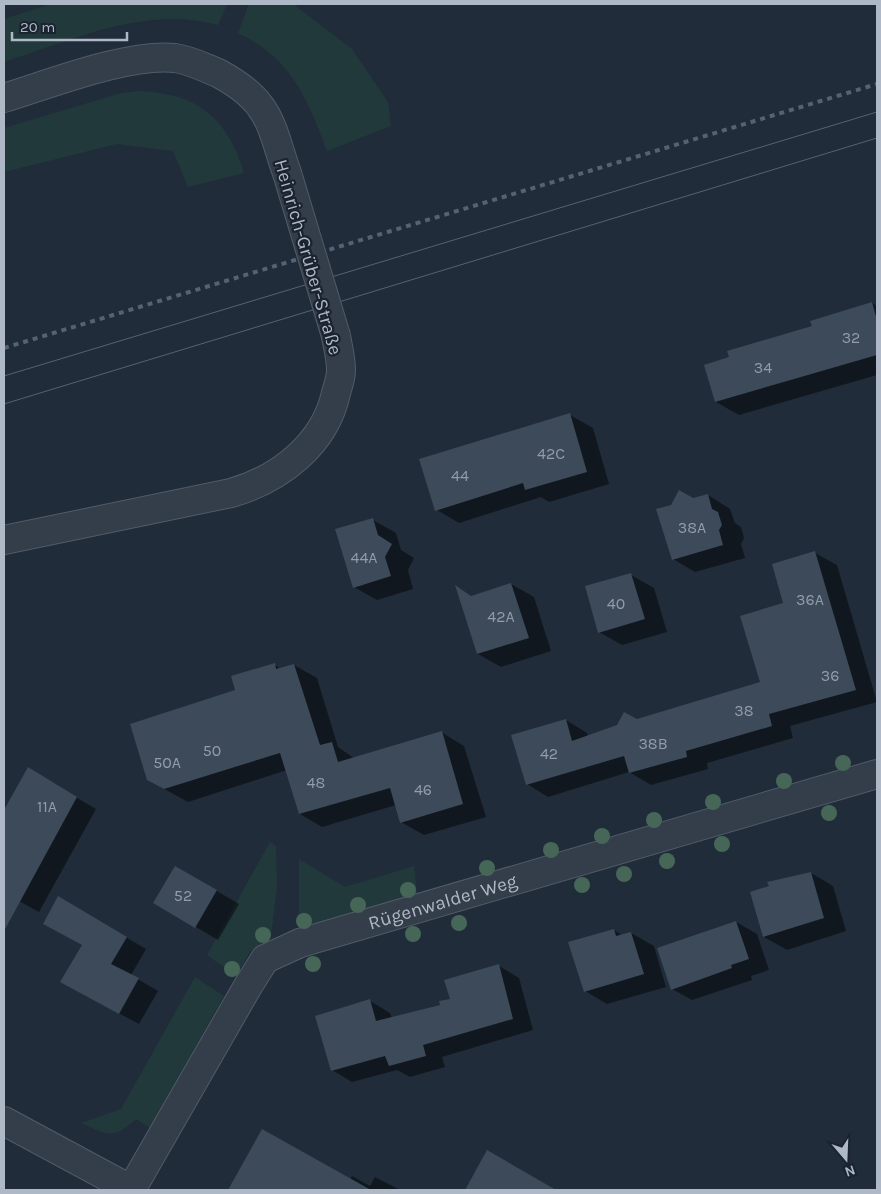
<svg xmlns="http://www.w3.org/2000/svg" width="881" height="1194" viewBox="0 0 881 1194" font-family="Karla,sans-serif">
  <rect width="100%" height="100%" fill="#202c3a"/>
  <g fill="#22393b">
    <path d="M51,4H227L218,25C146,5 73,40 4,62V19Z"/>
    <path d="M249,4H293L352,49L388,102L391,126L327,151C307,98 292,59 238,33Z"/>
    <path d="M140,91C198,93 228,119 244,173L188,187L173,151L117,144L4,172V128L121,93Z"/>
    <path d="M270,842L276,846L277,886L271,936L250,952L236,976L207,955Z"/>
    <path d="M299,859L345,887L414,866L417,894L299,927Z"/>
    <path d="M195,977L224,996L150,1128L136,1119C113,1140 108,1135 81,1123L121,1109Z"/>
  </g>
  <g fill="#0007">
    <path d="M872,303L877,306V375L739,415L716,402Z"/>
    <path d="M570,415L593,428L609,484L549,502L541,497L459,523L437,510Z"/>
    <path d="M708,495L730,509L735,523L741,527L744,538L741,544L745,558L695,572L673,559L672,506Z"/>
    <path d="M373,520L396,533L401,550L414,558L408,570L413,589L377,600L354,587Z"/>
    <path d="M815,553L837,565L877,702L790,726L793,738L707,763L708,769L651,785L629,772L548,797L527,784L566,720L587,733L588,736L762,683L784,604Z"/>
    <path d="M631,575L654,588L667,632L622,645L599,632Z"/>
    <path d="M511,584L534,597L551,651L501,667L478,654L472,597Z"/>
    <path d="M275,665L281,669L294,665L317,678L338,747L355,759L441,732L464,746L486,817L424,835L401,822L396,805L322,827L300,814L287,770L188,802L148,780L237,691Z"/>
    <path d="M28,769L96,809L39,912L4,893V837L16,816Z"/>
    <path d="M176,867L239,904L218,940L155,903Z"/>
    <path d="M811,873L833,886L846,931L787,950L764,937Z"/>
    <path d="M59,898L146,949L131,975L158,991L139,1024L81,993L84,945Z"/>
    <path d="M736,922L757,934L769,970L751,976L752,980L692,1000L672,989Z"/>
    <path d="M614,930L623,936L631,933L654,946L666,987L607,1004L585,991Z"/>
    <path d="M499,966L519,978L533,1030L442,1057L445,1067L410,1077L397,1070L352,1082L332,1070L370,1001L390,1013L392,1018L441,1006Z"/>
    <path d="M487,1152L554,1190H492L472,1179Z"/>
    <path d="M352,1176L370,1186L375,1177L400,1190L230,1189L350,1180Z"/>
  </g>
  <g fill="#3c4a59">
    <path d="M872,302L877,320V355L715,402L704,365L729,357L727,351L812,326L810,321Z"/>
    <path d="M570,413L587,472L525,490L523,483L435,511L419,459Z"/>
    <path d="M679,490L693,498L708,494L712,509L718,512L722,525L719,530L723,545L672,560L656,509L671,505Z"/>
    <path d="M373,518L378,535L392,544L385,557L391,576L353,588L335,529Z"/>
    <path d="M815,551L856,690L769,714L772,726L686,751L687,757L629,773L624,756L526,785L511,735L566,719L572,741L617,725L624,712L637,719L760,682L740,616L783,603L772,564Z"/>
    <path d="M631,573L645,619L598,633L585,586Z"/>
    <path d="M511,583L529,638L477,654L455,585L471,596Z"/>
    <path d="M275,663L276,669L294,664L320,745L332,742L338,762L442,731L463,804L400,823L390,788L299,814L280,753L164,789L147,780L130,724L235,690L231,676Z"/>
    <path d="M28,767L77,797L4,931V810Z"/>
    <path d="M175,866L217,890L195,928L153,903Z"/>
    <path d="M811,872L824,918L763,937L750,892L769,886L767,882Z"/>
    <path d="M58,896L127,937L111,964L139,978L119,1014L60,982L82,945L43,924Z"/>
    <path d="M736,921L749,959L731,965L732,968L671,990L657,948Z"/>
    <path d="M614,929L616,936L631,932L644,974L584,992L568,942Z"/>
    <path d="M499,964L513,1019L423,1045L426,1056L389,1066L385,1056L331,1071L315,1016L370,999L376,1021L440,1005L439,1001L450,999L444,980Z"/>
    <path d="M262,1129L371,1190H228Z"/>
    <path d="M487,1150L556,1190H465Z"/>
  </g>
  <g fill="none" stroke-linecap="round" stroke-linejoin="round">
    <defs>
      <g id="minor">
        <path d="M4,98C50,84 128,53 175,58C190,60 203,67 218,73C233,81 249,91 260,106C274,124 279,152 287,173"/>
        <path d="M4,540L231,493C280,479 325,444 336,393C338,386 341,378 341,370C341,359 338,347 336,336"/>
        <path d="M4,1121L132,1190"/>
        <path id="s1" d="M131,1190L248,986L265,959L300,943L877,774"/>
      </g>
    </defs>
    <use href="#minor" stroke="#525b68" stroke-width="30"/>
    <use href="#minor" stroke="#343e4a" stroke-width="28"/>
    <g stroke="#566271" stroke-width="1">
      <path d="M4,376L877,112"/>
      <path d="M4,404L877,138"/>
    </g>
    <path stroke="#566271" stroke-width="4" stroke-dasharray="5 5" stroke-linecap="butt" d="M4,348L877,84"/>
    <defs>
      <path id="minor-bridge" d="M287,173L336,336"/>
    </defs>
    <use href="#minor-bridge" stroke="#525b68" stroke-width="30" stroke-linecap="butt"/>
    <use href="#minor-bridge" stroke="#343e4a" stroke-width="28"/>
  </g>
  <g fill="#466758">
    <circle cx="843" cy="763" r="8"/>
    <circle cx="784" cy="781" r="8"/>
    <circle cx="713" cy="802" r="8"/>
    <circle cx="829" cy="813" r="8"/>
    <circle cx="654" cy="820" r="8"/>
    <circle cx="602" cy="836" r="8"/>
    <circle cx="722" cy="844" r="8"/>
    <circle cx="551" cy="850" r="8"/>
    <circle cx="667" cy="861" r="8"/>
    <circle cx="487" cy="868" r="8"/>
    <circle cx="624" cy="874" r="8"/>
    <circle cx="582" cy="885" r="8"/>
    <circle cx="408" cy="890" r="8"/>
    <circle cx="358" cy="905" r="8"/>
    <circle cx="304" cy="921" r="8"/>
    <circle cx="459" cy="923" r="8"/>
    <circle cx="413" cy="934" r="8"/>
    <circle cx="263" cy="935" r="8"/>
    <circle cx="313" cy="964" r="8"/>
    <circle cx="232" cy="969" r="8"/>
  </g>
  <g text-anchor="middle" stroke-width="4.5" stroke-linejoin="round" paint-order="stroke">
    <g font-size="16" fill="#929cab">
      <text x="851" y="343">32</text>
      <text x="763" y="373">34</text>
      <text x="551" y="459">42C</text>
      <text x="460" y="481">44</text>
      <text x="692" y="533">38A</text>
      <text x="364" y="563">44A</text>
      <text x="810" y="605">36A</text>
      <text x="616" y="609">40</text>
      <text x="501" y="622">42A</text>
      <text x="830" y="681">36</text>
      <text x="744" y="716">38</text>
      <text x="653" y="749">38B</text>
      <text x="212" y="756">50</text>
      <text x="549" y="759">42</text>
      <text x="167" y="768">50A</text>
      <text x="316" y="788">48</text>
      <text x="423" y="795">46</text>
      <text x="47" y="812">11A</text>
      <text x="183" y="901">52</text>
    </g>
    <g font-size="19" fill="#afb8c6" stroke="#1a232f">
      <text transform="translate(309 257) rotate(74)" y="7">Heinrich-Grüber-Straße</text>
      <text dy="7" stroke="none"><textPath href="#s1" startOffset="454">Rügenwalder Weg</textPath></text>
    </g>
  </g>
  <rect width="881" height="1194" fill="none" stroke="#afb8c6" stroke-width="10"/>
  <g transform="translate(846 1159) rotate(161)" stroke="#1a232f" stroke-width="4" paint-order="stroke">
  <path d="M0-4L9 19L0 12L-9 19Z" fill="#afb8c6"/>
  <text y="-8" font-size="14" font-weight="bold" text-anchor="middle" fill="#afb8c6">N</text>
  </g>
  <path d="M12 32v8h115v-8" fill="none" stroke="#afb8c6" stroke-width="2.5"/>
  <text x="20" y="32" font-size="15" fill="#afb8c6" stroke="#1a232f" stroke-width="4" paint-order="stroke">20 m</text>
</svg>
